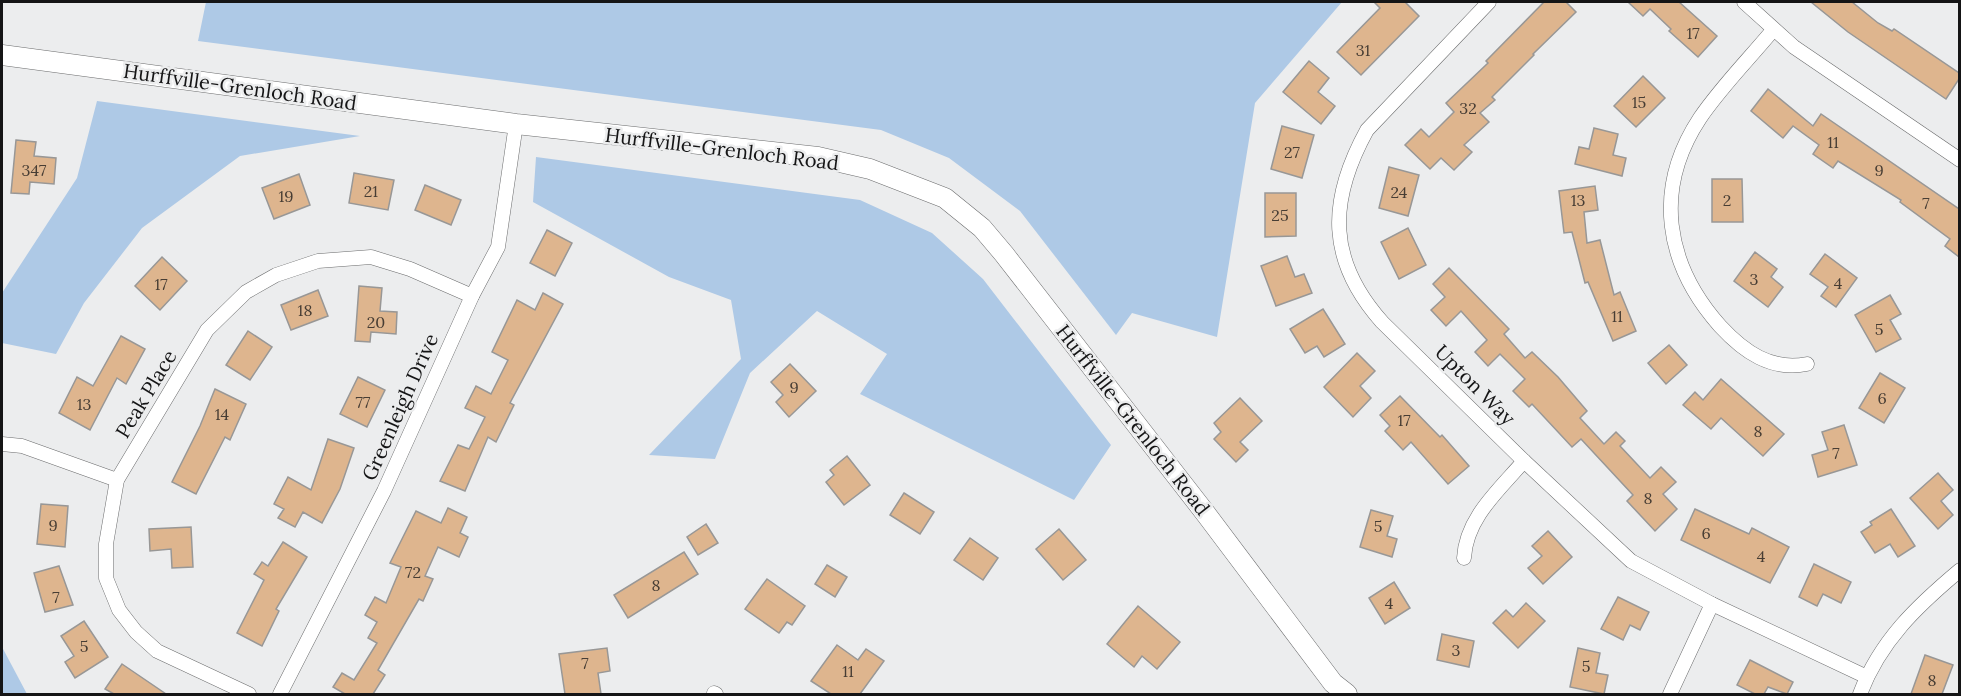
<svg xmlns="http://www.w3.org/2000/svg" width="1961" height="696" viewBox="0 0 1961 696" font-family="Lora,serif">
  <rect width="100%" height="100%" fill="#ecedee"/>
  <g fill="#aec9e6">
    <path d="M206,2H1342L1255,103L1217,337L1132,313L1116,335L1020,211L949,158L881,130L198,41Z"/>
    <path d="M97,101L360,136L240,156L142,228L84,303L56,354L2,343V293L77,178Z"/>
    <path d="M536,157L860,200L932,233L983,279L1111,445L1074,500L860,394L887,354L817,311L750,373L715,459L649,455L741,359L731,300L669,277L533,202Z"/>
    <path d="M2,647L27,694H2Z"/>
  </g>
  <g fill="#deb58e" stroke="#989796" stroke-width="1.5">
    <path d="M1374,2H1405L1419,16L1361,75L1337,52L1380,8Z"/>
    <path d="M1544,2H1566L1576,12L1533,54L1534,55L1492,97L1495,100L1480,113L1489,122L1464,145L1472,152L1454,170L1441,158L1430,169L1405,145L1421,129L1429,137L1454,112L1446,103L1488,63L1486,61Z"/>
    <path d="M1628,2H1679L1717,36L1698,57L1669,31L1671,29L1650,9L1643,16Z"/>
    <path d="M1811,2H1852L1878,23L1892,31L1894,29L1959,73V79L1946,99L1848,32Z"/>
    <path d="M1309,61L1329,78L1318,92L1335,106L1321,124L1283,92Z"/>
    <path d="M1643,76L1665,98L1636,127L1614,106Z"/>
    <path d="M1768,89L1813,126L1821,114L1959,209V257L1945,246L1950,239L1900,202L1901,200L1838,161L1833,168L1813,154L1819,145L1793,126L1783,138L1751,111Z"/>
    <path d="M1282,126L1314,135L1302,178L1271,169Z"/>
    <path d="M1594,128L1618,134L1613,155L1626,158L1622,176L1575,164L1579,147L1589,149Z"/>
    <path d="M16,140L36,142L34,156L56,158L54,184L30,182L29,194L11,193Z"/>
    <path d="M1389,167L1419,175L1408,216L1379,208Z"/>
    <path d="M354,173L394,180L388,210L349,203Z"/>
    <path d="M299,174L310,205L274,219L262,188Z"/>
    <path d="M1712,179H1742L1743,222H1712Z"/>
    <path d="M425,185L461,200L451,225L415,210Z"/>
    <path d="M1595,186L1598,210L1584,212L1587,243L1600,240L1614,295L1620,292L1636,331L1613,341L1588,282L1585,283L1572,232L1564,233L1559,191Z"/>
    <path d="M1265,193H1296V236L1265,237Z"/>
    <path d="M1408,228L1426,265L1399,279L1381,242Z"/>
    <path d="M547,230L572,243L555,276L530,263Z"/>
    <path d="M1755,252L1777,269L1771,277L1783,287L1768,307L1734,281Z"/>
    <path d="M1825,254L1857,278L1836,307L1821,296L1828,287L1810,274Z"/>
    <path d="M1287,256L1295,277L1304,274L1312,293L1276,306L1261,266Z"/>
    <path d="M162,257L187,281L160,310L135,286Z"/>
    <path d="M1449,268L1509,329L1504,334L1525,358L1532,352L1558,377L1587,411L1580,418L1604,444L1616,432L1625,441L1620,446L1650,478L1661,467L1676,482L1663,494L1677,509L1655,531L1627,501L1633,495L1581,439L1572,447L1532,404L1529,407L1513,391L1525,379L1500,354L1488,366L1475,352L1487,340L1461,311L1446,326L1431,310L1445,297L1433,284Z"/>
    <path d="M359,286L382,288L380,311L397,312L396,334L371,332L370,342L355,341Z"/>
    <path d="M318,290L328,316L291,330L281,305Z"/>
    <path d="M543,293L563,304L510,403L514,405L496,442L488,437L465,491L440,481L458,445L469,449L485,417L465,408L476,386L491,394L508,360L492,352L517,300L535,310Z"/>
    <path d="M1890,295L1901,314L1890,320L1901,339L1876,352L1855,315Z"/>
    <path d="M1323,309L1345,344L1324,357L1317,346L1305,353L1290,329Z"/>
    <path d="M248,331L272,347L250,380L226,365Z"/>
    <path d="M121,336L145,349L126,384L117,378L90,430L59,413L77,377L93,386Z"/>
    <path d="M1669,345L1687,365L1666,384L1648,363Z"/>
    <path d="M1357,353L1375,371L1360,386L1371,398L1353,417L1324,387Z"/>
    <path d="M790,364L816,391L789,417L776,402L783,395L771,382Z"/>
    <path d="M1880,373L1905,388L1884,423L1859,408Z"/>
    <path d="M358,377L385,390L367,427L340,414Z"/>
    <path d="M1721,379L1784,434L1763,456L1721,418L1711,429L1683,405L1695,392L1703,400Z"/>
    <path d="M215,389L246,404L230,440L225,437L196,494L172,482L200,426Z"/>
    <path d="M1400,396L1440,437L1442,435L1469,466L1448,484L1411,442L1403,450L1385,431L1390,426L1380,415Z"/>
    <path d="M1240,398L1262,421L1240,442L1248,450L1236,462L1214,439L1221,432L1214,423Z"/>
    <path d="M1844,425L1857,465L1818,477L1812,455L1828,450L1822,432Z"/>
    <path d="M328,439L354,448L340,489L322,523L303,512L295,527L278,518L284,509L274,504L288,477L311,490Z"/>
    <path d="M847,456L870,485L844,505L826,482L834,475L830,470Z"/>
    <path d="M1938,473L1953,490L1941,501L1953,515L1938,529L1910,498Z"/>
    <path d="M904,493L934,512L920,534L890,515Z"/>
    <path d="M41,504L68,506L65,547L37,544Z"/>
    <path d="M448,508L467,517L460,533L468,537L459,557L438,547L425,576L433,579L423,601L419,599L378,670L385,675L373,694H345L333,687L342,673L354,680L377,643L368,638L377,622L365,615L375,597L386,603L401,567L390,563L416,511L441,523Z"/>
    <path d="M1695,509L1749,534L1752,528L1789,547L1770,583L1681,540Z"/>
    <path d="M1891,509L1915,546L1898,557L1890,544L1875,553L1861,532L1872,525L1870,522Z"/>
    <path d="M1371,510L1393,516L1387,536L1397,539L1392,557L1360,547Z"/>
    <path d="M706,524L718,543L698,555L687,537Z"/>
    <path d="M191,527L193,567L172,568L171,549L150,551L149,529Z"/>
    <path d="M1059,529L1086,560L1063,580L1036,549Z"/>
    <path d="M1548,531L1572,557L1543,584L1528,568L1542,556L1532,546Z"/>
    <path d="M970,538L998,558L983,580L954,560Z"/>
    <path d="M283,542L307,557L276,609L279,611L262,646L237,633L264,580L254,574L262,562L268,566Z"/>
    <path d="M684,552L698,574L628,618L614,595Z"/>
    <path d="M1814,564L1851,582L1841,603L1823,594L1817,606L1799,597Z"/>
    <path d="M827,565L847,577L835,597L815,584Z"/>
    <path d="M59,566L73,605L45,612L34,573Z"/>
    <path d="M767,579L805,606L792,625L787,622L779,633L745,609Z"/>
    <path d="M1394,582L1410,608L1385,624L1369,598Z"/>
    <path d="M1618,597L1649,612L1640,630L1630,625L1623,640L1601,629Z"/>
    <path d="M1526,603L1545,621L1518,648L1493,623L1506,610L1513,617Z"/>
    <path d="M1138,606L1180,642L1157,669L1142,656L1134,667L1107,644Z"/>
    <path d="M84,621L108,657L75,678L65,662L74,656L61,636Z"/>
    <path d="M1442,634L1474,641L1469,667L1437,660Z"/>
    <path d="M837,645L858,660L866,649L884,661L860,694H831L811,681Z"/>
    <path d="M607,648L610,671L598,673L601,694H565L559,654Z"/>
    <path d="M1578,648L1600,653L1596,673L1608,675L1604,694L1570,687Z"/>
    <path d="M1925,655L1953,665L1942,694H1911Z"/>
    <path d="M1750,660L1793,682L1787,694L1768,687L1764,694H1755L1737,685Z"/>
    <path d="M122,664L166,694H114L105,689Z"/>
  </g>
  <g fill="none" stroke-linecap="round" stroke-linejoin="round">
    <defs>
      <g id="street">
        <path d="M1489,2L1367,130C1328,201 1327,260 1382,322L1524,461L1631,561L1712,604L1867,677"/>
        <path d="M1744,2L1794,47L1960,160"/>
        <path d="M1773,30C1749,59 1721,87 1700,118C1653,189 1665,264 1720,326C1744,352 1771,371 1807,364"/>
        <path d="M2,444L22,446L117,480"/>
        <path d="M1464,558C1466,518 1499,490 1524,461"/>
        <path d="M714,693L716,694"/>
        <path d="M249,694L157,651L136,632L119,610L106,578V544L117,480L207,330L246,292L276,275L318,261L371,257L410,269L472,296"/>
        <path d="M280,694L384,491L472,296L498,247L516,124"/>
        <path d="M1670,694L1712,604"/>
        <path d="M1860,694C1880,641 1917,606 1960,570"/>
      </g>
      <path id="secondary" d="M2,55L516,124L818,157L870,169L945,198L982,228L1004,254L1206,514L1333,683L1347,694"/>
    </defs>
    <use href="#street" stroke="#6b6c6d" stroke-width="15"/>
    <use href="#secondary" stroke="#6b6c6d" stroke-width="21"/>
    <use href="#street" stroke="#fff" stroke-width="14"/>
    <use href="#secondary" stroke="#fff" stroke-width="20"/>
  </g>
  <g text-anchor="middle" stroke-width="5" stroke-linejoin="round" paint-order="stroke">
    <g font-size="16" fill="#473d34">
      <text x="1693" y="39">17</text>
      <text x="1363" y="56">31</text>
      <text x="1639" y="108">15</text>
      <text x="1468" y="114">32</text>
      <text x="1833" y="148">11</text>
      <text x="1292" y="158">27</text>
      <text x="34" y="176">347</text>
      <text x="1879" y="176">9</text>
      <text x="371" y="197">21</text>
      <text x="1399" y="198">24</text>
      <text x="286" y="202">19</text>
      <text x="1578" y="206">13</text>
      <text x="1727" y="206">2</text>
      <text x="1926" y="209">7</text>
      <text x="1280" y="221">25</text>
      <text x="1754" y="285">3</text>
      <text x="1838" y="289">4</text>
      <text x="161" y="290">17</text>
      <text x="305" y="316">18</text>
      <text x="1617" y="322">11</text>
      <text x="376" y="328">20</text>
      <text x="1879" y="335">5</text>
      <text x="794" y="393">9</text>
      <text x="1882" y="404">6</text>
      <text x="363" y="408">77</text>
      <text x="84" y="410">13</text>
      <text x="222" y="420">14</text>
      <text x="1404" y="426">17</text>
      <text x="1758" y="437">8</text>
      <text x="1836" y="459">7</text>
      <text x="1648" y="504">8</text>
      <text x="53" y="531">9</text>
      <text x="1378" y="532">5</text>
      <text x="1706" y="539">6</text>
      <text x="1761" y="562">4</text>
      <text x="413" y="578">72</text>
      <text x="656" y="591">8</text>
      <text x="56" y="603">7</text>
      <text x="1389" y="609">4</text>
      <text x="84" y="652">5</text>
      <text x="1456" y="656">3</text>
      <text x="585" y="669">7</text>
      <text x="1586" y="672">5</text>
      <text x="848" y="677">11</text>
      <text x="1932" y="686">8</text>
    </g>
    <g font-size="20" fill="#151516" stroke="#ecedee">
      <text transform="translate(240 87) rotate(8)" y="7">Hurffville-Grenloch Road</text>
      <text transform="translate(722 149) rotate(7)" y="7">Hurffville-Grenloch Road</text>
      <text transform="translate(1475 385) rotate(45)" y="7">Upton Way</text>
      <text transform="translate(146 394) rotate(-59)" y="7">Peak Place</text>
      <text transform="translate(400 407) rotate(-66)" y="7">Greenleigh Drive</text>
      <text transform="translate(1133 420) rotate(52)" y="7">Hurffville-Grenloch Road</text>
    </g>
  </g>
  <rect width="1961" height="696" fill="none" stroke="#151516" stroke-width="6"/>
</svg>
